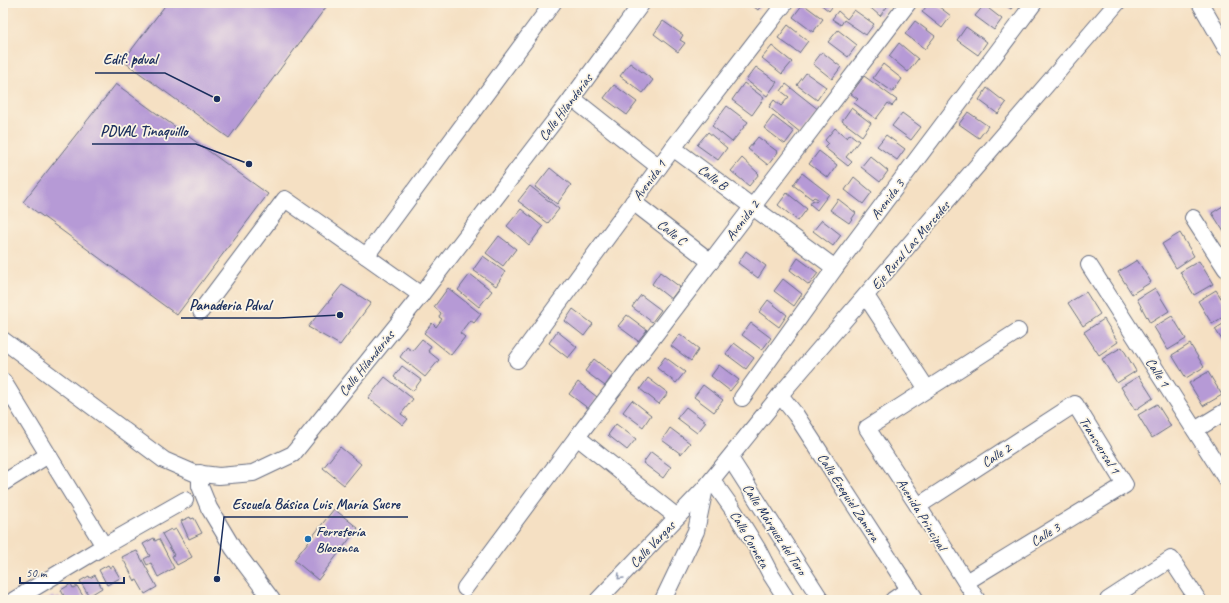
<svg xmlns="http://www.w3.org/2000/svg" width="1229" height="603" viewBox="0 0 1229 603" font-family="Caveat,sans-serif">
  <rect width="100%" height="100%" fill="#fcf5e5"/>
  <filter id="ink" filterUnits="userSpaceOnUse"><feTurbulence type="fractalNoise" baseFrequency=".025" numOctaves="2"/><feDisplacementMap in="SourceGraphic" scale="8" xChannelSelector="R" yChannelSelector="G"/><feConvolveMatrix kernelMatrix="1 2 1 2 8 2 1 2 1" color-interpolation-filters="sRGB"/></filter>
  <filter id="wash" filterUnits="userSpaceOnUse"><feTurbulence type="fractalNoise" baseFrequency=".012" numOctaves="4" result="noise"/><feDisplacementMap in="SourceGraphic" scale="16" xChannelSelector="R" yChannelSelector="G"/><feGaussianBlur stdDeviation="0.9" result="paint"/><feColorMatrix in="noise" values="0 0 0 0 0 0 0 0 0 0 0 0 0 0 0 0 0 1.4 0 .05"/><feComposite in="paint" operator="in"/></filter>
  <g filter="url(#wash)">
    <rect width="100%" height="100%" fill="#f5e0c3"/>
    <g id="blocks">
      <g fill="#b69ad6">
        <path d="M167,3H329L229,138L123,61Z"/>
        <path d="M749,3H763L758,10Z"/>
        <path d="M819,3H835L829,11Z"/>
        <path d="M865,3H890L880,16Z"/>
        <path d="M929,3H934L951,16L942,28L922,12Z"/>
        <path d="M1003,3H1015L1011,9Z"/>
        <path d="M803,4L823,19L813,32L793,17Z"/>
        <path d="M984,5L1002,19L994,30L975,16Z"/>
        <path d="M854,10L874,24L866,35L844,20L841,25L832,19L838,11L847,19Z"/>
        <path d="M663,21L683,35L680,40L685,43L678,52L654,34Z"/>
        <path d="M915,21L935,36L925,49L905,34Z"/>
        <path d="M788,25L808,41L799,53L778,38Z"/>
        <path d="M966,27L987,42L978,55L957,40Z"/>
        <path d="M838,30L857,45L848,57L828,42Z"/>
        <path d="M899,43L918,59L908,72L889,56Z"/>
        <path d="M772,46L792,62L782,74L762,58Z"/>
        <path d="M822,52L841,67L832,79L813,64Z"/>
        <path d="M630,63L653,80L643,93L620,76Z"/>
        <path d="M883,64L902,79L893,92L873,78Z"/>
        <path d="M756,67L777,82L767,96L746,80Z"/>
        <path d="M806,73L826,87L817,100L797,85Z"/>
        <path d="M864,76L897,100L892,106L888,103L876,119L854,103L858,99L851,94Z"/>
        <path d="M744,83L764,98L752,115L732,100Z"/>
        <path d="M116,84L268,194L177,315L23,202Z"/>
        <path d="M786,84L819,110L801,133L769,107L774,100L781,106L789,97L781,91Z"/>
        <path d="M614,85L637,102L627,115L604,98Z"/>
        <path d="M987,88L1006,103L998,114L979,100Z"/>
        <path d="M727,106L748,122L732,142L712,126Z"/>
        <path d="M851,108L871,123L862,136L842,121Z"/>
        <path d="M968,112L988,126L979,138L959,124Z"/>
        <path d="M902,113L921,127L911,140L892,126Z"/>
        <path d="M773,116L794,132L785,144L764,128Z"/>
        <path d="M835,128L847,138L850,134L859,141L846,157L852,162L848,166L824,147L828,143L825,140Z"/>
        <path d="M708,132L727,148L718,160L697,145Z"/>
        <path d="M886,135L905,149L897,160L877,146Z"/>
        <path d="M758,137L778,152L768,165L748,149Z"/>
        <path d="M819,151L837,165L828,178L809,164Z"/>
        <path d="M870,156L888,171L880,182L861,167Z"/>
        <path d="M742,158L759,174L749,186L731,171Z"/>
        <path d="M550,168L571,185L557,204L535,187Z"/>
        <path d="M802,173L829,194L817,210L810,204L813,200L816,202L818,199L814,197L812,199L793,185Z"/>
        <path d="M854,177L872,192L863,204L845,190Z"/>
        <path d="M530,186L559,209L548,223L518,201Z"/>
        <path d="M787,193L807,209L798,221L778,205Z"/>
        <path d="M838,199L856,213L849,223L830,210Z"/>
        <path d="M1226,204V235L1212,213Z"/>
        <path d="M521,209L543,227L529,245L507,226Z"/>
        <path d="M822,220L841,235L833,246L813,231Z"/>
        <path d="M1180,233L1194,256L1176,268L1162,244Z"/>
        <path d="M499,236L516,249L503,266L486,253Z"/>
        <path d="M746,251L766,266L758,278L738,263Z"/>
        <path d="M483,256L505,272L496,286L473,270Z"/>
        <path d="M798,258L818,273L809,285L790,270Z"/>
        <path d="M1137,260L1151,282L1132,294L1118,272Z"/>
        <path d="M1199,261L1213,284L1194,295L1180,272Z"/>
        <path d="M660,272L680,287L671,299L652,284Z"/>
        <path d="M470,274L492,291L479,307L458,290Z"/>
        <path d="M783,279L802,294L794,306L774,291Z"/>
        <path d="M342,285L371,303L340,345L308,327Z"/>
        <path d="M448,288L481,314L474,323L470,320L460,333L465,337L451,355L424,333L432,323L436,327L442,319L439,317L441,313L434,307Z"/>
        <path d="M1155,288L1169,311L1150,323L1137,299Z"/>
        <path d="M1216,290L1226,306V315L1212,324L1198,301Z"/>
        <path d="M1086,292L1100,314L1083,326L1068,303Z"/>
        <path d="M641,295L661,310L652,322L632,307Z"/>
        <path d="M768,300L787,315L779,327L759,312Z"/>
        <path d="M573,309L593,324L584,336L565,321Z"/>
        <path d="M627,315L647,330L638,341L618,326Z"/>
        <path d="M1172,316L1186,339L1168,350L1154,327Z"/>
        <path d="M1104,319L1118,342L1099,355L1084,332Z"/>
        <path d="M1226,322V346L1215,329Z"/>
        <path d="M751,323L771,338L762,350L742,335Z"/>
        <path d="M557,331L577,347L568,358L549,343Z"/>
        <path d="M680,334L699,349L691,361L671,346Z"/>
        <path d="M422,339L431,346L428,351L439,360L425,377L400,357L407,347L412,351Z"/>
        <path d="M734,343L754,358L746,369L726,354Z"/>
        <path d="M1190,344L1204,367L1186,378L1172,355Z"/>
        <path d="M1122,347L1136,371L1117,383L1102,359Z"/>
        <path d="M665,357L685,372L676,383L657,368Z"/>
        <path d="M594,359L613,374L605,386L585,371Z"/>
        <path d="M719,365L739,380L730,391L711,376Z"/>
        <path d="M402,366L421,380L413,391L394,377Z"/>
        <path d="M1208,372L1222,395L1203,406L1189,383Z"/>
        <path d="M1139,376L1153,398L1135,410L1121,387Z"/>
        <path d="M385,377L413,399L401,414L408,419L403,425L368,398Z"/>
        <path d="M648,378L668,393L659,404L640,389Z"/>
        <path d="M578,382L597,397L589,409L569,394Z"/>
        <path d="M703,385L723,400L714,412L694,397Z"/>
        <path d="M632,400L651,415L643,427L623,412Z"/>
        <path d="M1157,404L1171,426L1152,438L1138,415Z"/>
        <path d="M686,407L706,422L697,433L677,418Z"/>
        <path d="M616,424L636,439L627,450L608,435Z"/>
        <path d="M670,428L690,443L681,454L662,440Z"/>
        <path d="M340,447L361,464L344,485L323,468Z"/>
        <path d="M651,452L671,467L663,478L643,463Z"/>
        <path d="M334,509L358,528L318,580L294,560Z"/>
        <path d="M190,517L191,519L194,518L202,533L189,539L181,521Z"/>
        <path d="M171,529L172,531L176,529L192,557L177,565L172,556L174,555L162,534Z"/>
        <path d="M154,538L155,541L159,539L174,568L158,577L151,563L147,565L144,559L150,556L143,544Z"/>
        <path d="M137,551L157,587L145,594L137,580L135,581L122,557L132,552V553Z"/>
        <path d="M108,565L110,568L113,566L120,578L107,585L99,570Z"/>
        <path d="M95,575L102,588L89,596L80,581L89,576L90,578Z"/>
        <path d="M71,584L73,588L77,586L83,596L77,600H71V599L66,600L61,590Z"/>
        <path d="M53,596L54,599L59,597L61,600H46Z"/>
      </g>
    </g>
  </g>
  <g filter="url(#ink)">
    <use href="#blocks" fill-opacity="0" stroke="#676d81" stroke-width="1"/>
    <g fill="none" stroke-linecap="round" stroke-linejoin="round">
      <defs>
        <g id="minor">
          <path d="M1200,3L1226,48"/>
          <path d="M572,98L659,167"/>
          <path d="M673,148L835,268"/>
          <path d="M633,202L711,262"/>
          <path d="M1193,218L1226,269"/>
          <path d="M1089,265L1226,479"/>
          <path d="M421,295L366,256L553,3"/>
          <path d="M866,296L927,389"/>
          <path d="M201,311L285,199L366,256"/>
          <path d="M3,340L164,460L194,473L219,476L253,473L293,454L421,295L572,98L642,3"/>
          <path d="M517,360L673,148L785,3"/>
          <path d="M3,381L104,546"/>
          <path d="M780,395L796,415L916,600"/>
          <path d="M742,398L835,268L1034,3"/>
          <path d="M1195,430L1226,411"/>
          <path d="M577,437L908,3"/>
          <path d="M730,458L821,600"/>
          <path d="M200,473V486L209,508L233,548L272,600"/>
          <path d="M712,480L734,511L757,548L771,575L787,600"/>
          <path d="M3,483L48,455"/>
          <path d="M918,506L1075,404L1125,485L966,582"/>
          <path d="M465,588L577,437L677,517"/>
          <path d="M14,600L104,546L185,500"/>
          <path d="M598,600L705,488L780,395L1117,3"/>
          <path d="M663,600L696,531L705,488"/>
          <path d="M893,600L909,589"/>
          <path d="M977,600L918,506L867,428L1018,331"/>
          <path d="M1108,600L1171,559L1198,600"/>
        </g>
      </defs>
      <use href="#minor" stroke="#676d81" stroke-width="18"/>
      <use href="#minor" stroke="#fff" stroke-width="16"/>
    </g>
    <defs><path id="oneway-chevron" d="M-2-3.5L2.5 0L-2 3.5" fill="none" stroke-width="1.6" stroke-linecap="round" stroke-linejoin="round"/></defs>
    <use stroke="#8d97ae" href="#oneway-chevron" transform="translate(620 577) rotate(134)"/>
  </g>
  <circle fill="#1f6fb2" stroke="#fcf5e5" stroke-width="1.5" cx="308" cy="539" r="4"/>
  <g text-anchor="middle" stroke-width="3.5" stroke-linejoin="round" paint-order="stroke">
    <g font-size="14" fill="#1b2f5e" stroke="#fcf5e5">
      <text transform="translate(565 107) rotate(-53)" y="5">Calle Hilanderías</text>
      <text transform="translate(713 177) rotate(37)" y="5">Calle B</text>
      <text transform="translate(649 180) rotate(-54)" y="5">Avenida 1</text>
      <text transform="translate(887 199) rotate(-53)" y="5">Avenida 3</text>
      <text transform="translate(742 220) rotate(-53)" y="5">Avenida 2</text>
      <text transform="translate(672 232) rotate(38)" y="5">Calle C</text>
      <text transform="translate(910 245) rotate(-49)" y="5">Eje Rural Las Mercedes</text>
      <text transform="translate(366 363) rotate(-51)" y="5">Calle Hilanderías</text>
      <text transform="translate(1158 372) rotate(57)" y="5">Calle 1</text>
      <text transform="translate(1100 445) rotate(58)" y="5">Transversal 1</text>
      <text transform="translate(996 455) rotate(-33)" y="5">Calle 2</text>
      <text transform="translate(849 497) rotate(57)" y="5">Calle Ezequiel Zamora</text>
      <text transform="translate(922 514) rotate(58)" y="5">Avenida Principal</text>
      <text transform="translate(775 529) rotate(57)" y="5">Calle Márquez del Toro</text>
      <text transform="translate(1045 534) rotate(-32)" y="5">Calle 3</text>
      <text transform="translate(750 539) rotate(60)" y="5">Calle Corneta</text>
      <text transform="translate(652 544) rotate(-46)" y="5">Calle Vargas</text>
    </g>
    <g font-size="14" font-weight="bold" fill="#1b2f5e" stroke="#fcf5e5" text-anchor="start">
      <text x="316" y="536">Ferretería<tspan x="316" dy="16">Blocenca</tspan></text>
    </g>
  </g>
  <path fill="none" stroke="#1b2f5e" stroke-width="1.5" d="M217 99L165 73H95M249 164L196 144H92M340 315L279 318H181M217 579L224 517H408"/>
  <g fill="#1b2f5e" stroke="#fcf5e5" stroke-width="1.5">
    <circle cx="217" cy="99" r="4"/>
    <circle cx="249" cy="164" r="4"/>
    <circle cx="340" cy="315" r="4"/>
    <circle cx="217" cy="579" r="4"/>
  </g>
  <g font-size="15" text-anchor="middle" font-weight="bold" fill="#1b2f5e" stroke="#fcf5e5" stroke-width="3.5" stroke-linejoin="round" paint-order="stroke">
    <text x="130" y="64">Edif. pdval</text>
    <text x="144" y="136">PDVAL Tinaquillo</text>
    <text x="230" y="310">Panaderia Pdval</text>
    <text x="316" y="509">Escuela Básica Luis María Sucre</text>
  </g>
  <rect width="1229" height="603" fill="none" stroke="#fcf5e5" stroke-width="16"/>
  <path d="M20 577v6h104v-6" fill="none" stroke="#1b2f5e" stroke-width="2"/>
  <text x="26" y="577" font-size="12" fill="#1b2f5e" stroke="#fcf5e5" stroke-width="3" paint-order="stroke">50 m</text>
</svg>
